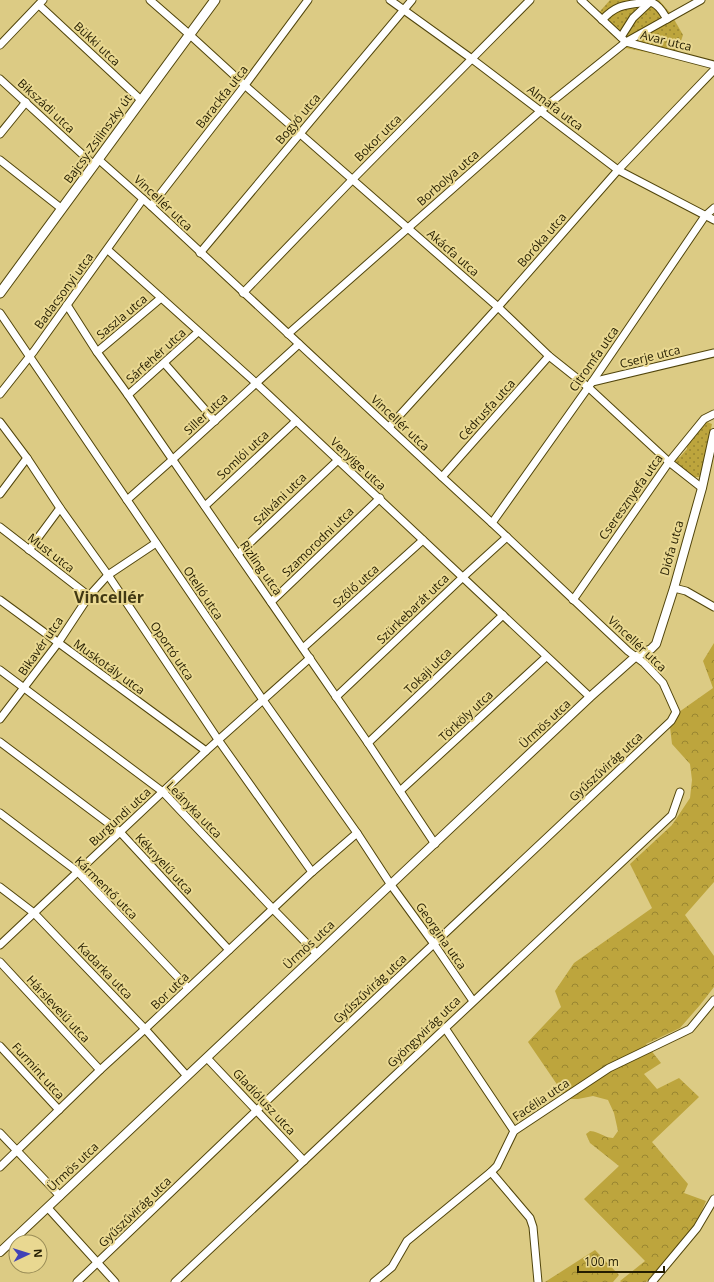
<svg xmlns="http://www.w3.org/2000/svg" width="714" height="1282" viewBox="0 0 714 1282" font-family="'Open Sans',sans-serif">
  <defs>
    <pattern id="grass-dots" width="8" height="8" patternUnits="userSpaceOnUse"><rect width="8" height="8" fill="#bda53d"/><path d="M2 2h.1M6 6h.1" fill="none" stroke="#998631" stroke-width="1.8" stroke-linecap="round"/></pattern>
    <pattern id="forest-crowns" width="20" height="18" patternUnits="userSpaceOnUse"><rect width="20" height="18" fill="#bda53d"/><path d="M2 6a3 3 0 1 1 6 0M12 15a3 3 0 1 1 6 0" fill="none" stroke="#998631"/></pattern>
  </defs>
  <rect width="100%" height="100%" fill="#dccb84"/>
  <g fill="url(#grass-dots)">
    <path d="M610,0H659L671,14L683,35L675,58L626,48L594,18Z"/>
    <path d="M707,422L712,424L700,477H693L677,464L675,460L677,458L680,457L687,449V444Z"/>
  </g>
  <g fill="url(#forest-crowns)">
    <path d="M714,643V882L685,915L714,956V987L700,1005L680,1028L646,1044L661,1063L644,1074L657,1089L679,1078L699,1097L652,1142L688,1184L684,1193L706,1201L695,1227L646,1282H621L620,1281L645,1261L584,1199L619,1166L590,1143L586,1134L590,1131C601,1132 602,1137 613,1138L618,1131L614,1113L608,1100L593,1096L578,1099H567L528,1042L561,1007L555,991L574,963L652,908L630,864L672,825L690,798L692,780L690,764L672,744L670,727L679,712L713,688L703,661Z"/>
    <path d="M595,1250L619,1275L613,1282H545Z"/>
  </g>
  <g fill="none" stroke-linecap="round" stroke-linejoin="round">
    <defs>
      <g id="minor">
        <path d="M150,0L190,35L249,89L498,307L549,356L588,387L669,462L702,488"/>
        <path d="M390,0L472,59L618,170L714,220"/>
        <path d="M581,0L626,42L714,65"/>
        <path d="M39,5L141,100"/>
        <path d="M602,20C615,6 623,5 641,3C645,3 649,1 653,3C660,6 663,13 667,19"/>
        <path d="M621,37L633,18L650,2"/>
        <path d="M0,45L43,0"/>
        <path d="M0,79L94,165"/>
        <path d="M0,134L26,102"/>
        <path d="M0,160L62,209"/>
        <path d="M151,206L245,85L308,0"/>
        <path d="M108,250L256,383L590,697"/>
        <path d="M200,253L412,0"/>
        <path d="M243,293L352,180L530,0"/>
        <path d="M67,305L97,352L128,395L368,743L435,844"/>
        <path d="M0,313L263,700L357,833L391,885L434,944L473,1001"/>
        <path d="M288,334L544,108L626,42L701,0"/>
        <path d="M97,352L161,298"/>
        <path d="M165,364L215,421"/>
        <path d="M592,382L714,353"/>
        <path d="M0,394L34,351L143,199"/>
        <path d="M128,395L198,332"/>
        <path d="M0,422L27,458L60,508L108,575L219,741L312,872"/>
        <path d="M389,427L498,307L618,170L714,70"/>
        <path d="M442,477L549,356"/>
        <path d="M0,494L27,458"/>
        <path d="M127,500L172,460L299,344"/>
        <path d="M205,506L296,421"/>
        <path d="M492,523L592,382L705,216L714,208"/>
        <path d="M0,527L89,596"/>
        <path d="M29,550L60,508"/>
        <path d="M238,554L338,460"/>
        <path d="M674,588L686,591L714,607"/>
        <path d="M0,600L206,751"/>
        <path d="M573,600L669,462L704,419L714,414"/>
        <path d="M271,602L380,498"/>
        <path d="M303,648L423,540"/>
        <path d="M0,670L163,792L273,909L317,954"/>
        <path d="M336,697L463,577L507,537"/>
        <path d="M0,719L58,643L89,596L108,575L156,543"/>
        <path d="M0,742L120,832L229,950"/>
        <path d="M368,743L503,615"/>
        <path d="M400,791L546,657"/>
        <path d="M0,813L78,872L188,988"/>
        <path d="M0,887L34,913L145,1029L187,1076"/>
        <path d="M0,945L206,751L310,658"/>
        <path d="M0,962L100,1070"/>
        <path d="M445,1028L514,1131"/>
        <path d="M0,1046L59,1110"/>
        <path d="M207,1058L304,1161"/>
        <path d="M0,1133L60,1196"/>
        <path d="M0,1167L100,1070L145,1029L312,872L357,833"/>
        <path d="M491,1172L530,1218L533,1227L538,1282"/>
        <path d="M48,1208L115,1282"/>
        <path d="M77,1282L257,1110L671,721L676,712L663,683L644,663L628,651L492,523L442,477L151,206L98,159"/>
        <path d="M175,1282C341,1127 506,970 672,815L680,792"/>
        <path d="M374,1282L392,1267L407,1241L491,1172L497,1166L514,1131L609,1068L690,1029L714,1000"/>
        <path d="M652,1282L697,1228L714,1199"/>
      </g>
      <path id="tertiary" d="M0,1252L590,697L635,657L651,649L656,644L674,588L702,488L714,433"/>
      <path id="secondary" d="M0,293L215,0"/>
    </defs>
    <use href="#minor" stroke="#51450c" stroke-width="9"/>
    <use href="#tertiary" stroke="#51450c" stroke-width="10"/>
    <use href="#secondary" stroke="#51450c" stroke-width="11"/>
    <use href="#minor" stroke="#fff" stroke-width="7"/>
    <use href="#tertiary" stroke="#fff" stroke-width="8"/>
    <use href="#secondary" stroke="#fff" stroke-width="9"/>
  </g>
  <g text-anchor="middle" stroke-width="4" stroke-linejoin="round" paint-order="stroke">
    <g font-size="12" fill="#241d01" stroke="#e9d891">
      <text transform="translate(666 41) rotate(14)" y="4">Avar utca</text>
      <text transform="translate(97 44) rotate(43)" y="4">Bükki utca</text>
      <text transform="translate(222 97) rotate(-52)" y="4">Barackfa utca</text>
      <text transform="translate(46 106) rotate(43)" y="4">Bikszádi utca</text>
      <text transform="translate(555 108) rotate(37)" y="4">Almafa utca</text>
      <text transform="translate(298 119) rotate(-50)" y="4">Bogyó utca</text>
      <text transform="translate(378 138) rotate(-45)" y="4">Bokor utca</text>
      <text transform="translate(98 139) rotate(-54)" y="4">Bajcsy-Zsilinszky út</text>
      <text transform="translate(448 178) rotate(-41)" y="4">Borbolya utca</text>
      <text transform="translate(163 203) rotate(43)" y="4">Vincellér utca</text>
      <text transform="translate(542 240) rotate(-49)" y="4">Boróka utca</text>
      <text transform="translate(453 253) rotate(41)" y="4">Akácfa utca</text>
      <text transform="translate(64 291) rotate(-54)" y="4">Badacsonyi utca</text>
      <text transform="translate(122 317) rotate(-40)" y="4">Saszla utca</text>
      <text transform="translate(156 356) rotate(-42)" y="4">Sárfehér utca</text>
      <text transform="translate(650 357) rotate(-14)" y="4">Cserje utca</text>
      <text transform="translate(594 359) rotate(-55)" y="4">Citromfa utca</text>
      <text transform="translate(487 410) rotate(-48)" y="4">Cédrusfa utca</text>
      <text transform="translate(206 414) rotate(-43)" y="4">Siller utca</text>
      <text transform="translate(400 423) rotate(43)" y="4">Vincellér utca</text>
      <text transform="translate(243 455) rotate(-43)" y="4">Somlói utca</text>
      <text transform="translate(358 464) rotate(43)" y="4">Venyige utca</text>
      <text transform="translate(631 497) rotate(-55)" y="4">Cseresznyefa utca</text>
      <text transform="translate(280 499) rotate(-44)" y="4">Szilváni utca</text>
      <text transform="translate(318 542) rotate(-44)" y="4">Szamorodni utca</text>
      <text transform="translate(672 548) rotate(-74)" y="4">Diófa utca</text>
      <text transform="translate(51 553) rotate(38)" y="4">Must utca</text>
      <text transform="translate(261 568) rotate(55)" y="4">Rizling utca</text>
      <text transform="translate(356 586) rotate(-42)" y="4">Szőlő utca</text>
      <text transform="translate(203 593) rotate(56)" y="4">Otelló utca</text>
      <text transform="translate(413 609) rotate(-44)" y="4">Szürkebarát utca</text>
      <text transform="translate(637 644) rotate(43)" y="4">Vincellér utca</text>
      <text transform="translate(41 646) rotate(-55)" y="4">Bikavér utca</text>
      <text transform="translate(172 651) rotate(56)" y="4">Oportó utca</text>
      <text transform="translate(109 667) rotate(36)" y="4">Muskotály utca</text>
      <text transform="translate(428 671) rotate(-44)" y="4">Tokaji utca</text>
      <text transform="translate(466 716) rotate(-43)" y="4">Törköly utca</text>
      <text transform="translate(545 724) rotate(-43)" y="4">Ürmös utca</text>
      <text transform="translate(606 767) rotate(-43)" y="4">Gyűszűvirág utca</text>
      <text transform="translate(194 810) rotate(46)" y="4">Leányka utca</text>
      <text transform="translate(120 817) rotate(-43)" y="4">Burgundi utca</text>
      <text transform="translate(164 864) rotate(47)" y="4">Kéknyelű utca</text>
      <text transform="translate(106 888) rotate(45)" y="4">Kármentő utca</text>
      <text transform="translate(441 936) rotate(55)" y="4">Georgina utca</text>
      <text transform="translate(309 945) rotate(-43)" y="4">Ürmös utca</text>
      <text transform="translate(105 971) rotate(46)" y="4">Kadarka utca</text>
      <text transform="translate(370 989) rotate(-43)" y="4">Gyűszűvirág utca</text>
      <text transform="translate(170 991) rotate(-44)" y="4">Bor utca</text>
      <text transform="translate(58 1009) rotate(47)" y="4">Hárslevelű utca</text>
      <text transform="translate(424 1032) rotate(-44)" y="4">Gyöngyvirág utca</text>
      <text transform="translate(38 1071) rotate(48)" y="4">Furmint utca</text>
      <text transform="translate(541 1100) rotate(-34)" y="4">Facélia utca</text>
      <text transform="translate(264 1102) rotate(47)" y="4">Gladiólusz utca</text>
      <text transform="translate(73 1167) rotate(-43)" y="4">Ürmös utca</text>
      <text transform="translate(135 1212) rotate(-44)" y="4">Gyűszűvirág utca</text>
    </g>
    <g font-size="16" font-weight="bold" fill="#413813" stroke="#e9d891">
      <text x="109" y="603">Vincellér</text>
    </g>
  </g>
  <g transform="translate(28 1254) rotate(86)"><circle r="19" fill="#e9d891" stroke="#9a8d57"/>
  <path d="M0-3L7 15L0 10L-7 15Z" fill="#4142b7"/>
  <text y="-6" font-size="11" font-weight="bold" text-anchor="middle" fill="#241d01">N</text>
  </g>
  <path d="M578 1266v6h86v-6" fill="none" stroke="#241d01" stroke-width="2"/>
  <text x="584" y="1266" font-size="12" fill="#241d01" stroke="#e9d891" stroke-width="3" paint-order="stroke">100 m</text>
</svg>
